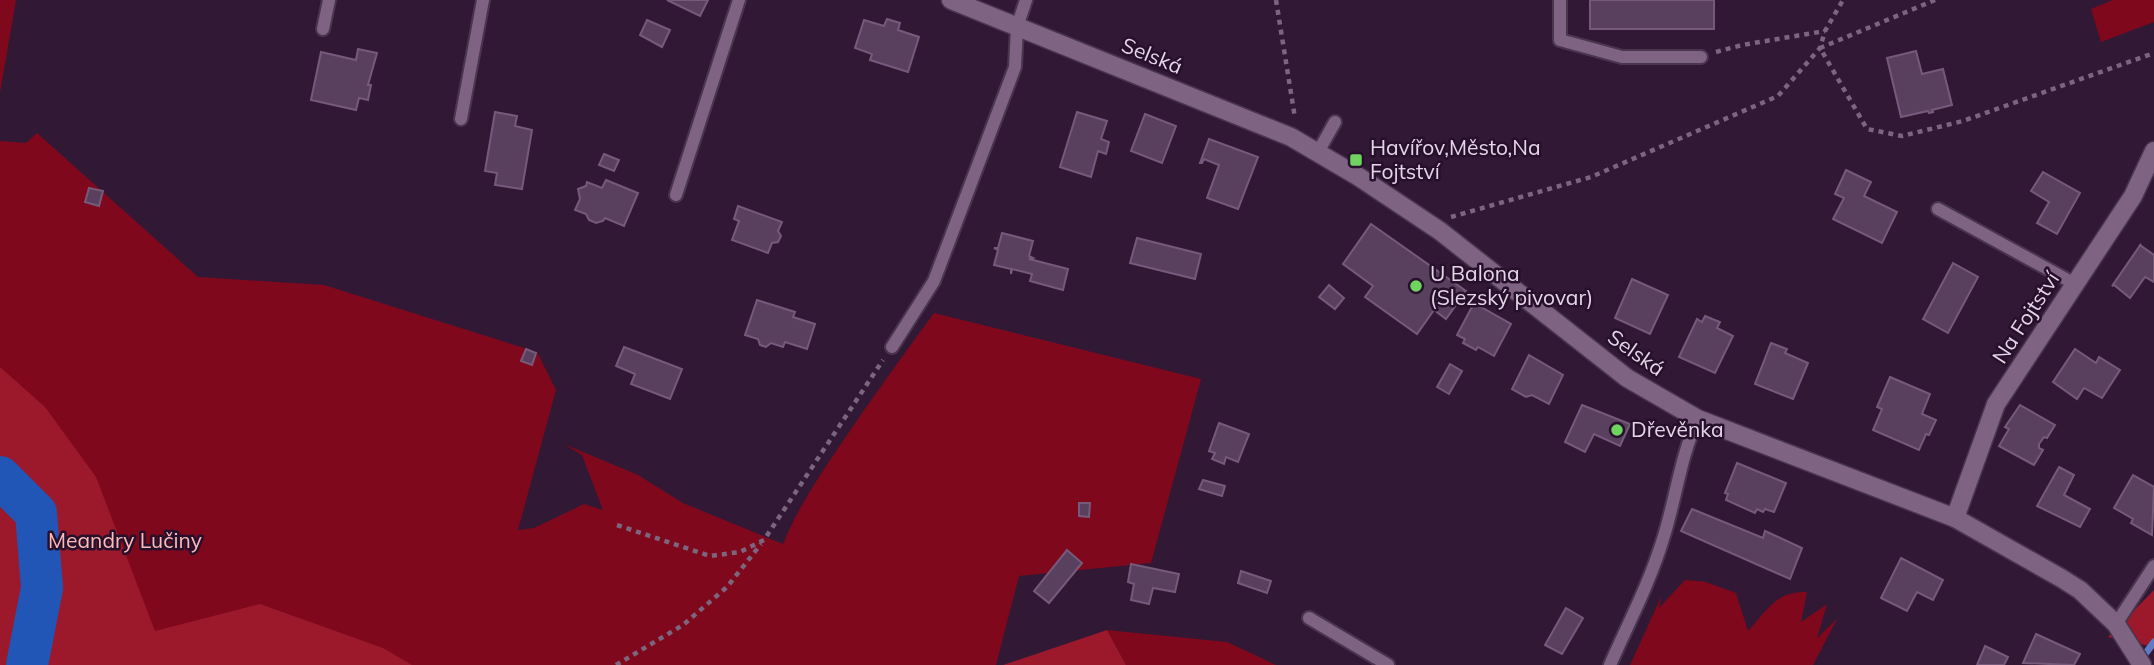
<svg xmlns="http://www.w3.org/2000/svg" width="2154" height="665" viewBox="0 0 2154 665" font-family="Mulish,sans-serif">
  <rect width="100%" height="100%" fill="#311935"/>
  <g fill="#7f081d">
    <path d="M0,0H16L0,93Z"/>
    <path d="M2113,0H2154V22L2101,42L2091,9Z"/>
    <path d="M37,133L198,277L324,285L537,352L556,390L518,530L534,528L584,504L603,510L582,455L564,444L638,475L683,503L783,544C798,507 820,475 843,441C872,398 903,355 934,313L1201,379L1151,563L1019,576L996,665H0V141L26,143Z"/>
    <path d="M1685,580L1706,582L1736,593L1748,631C1767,611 1775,591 1807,592L1801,622L1827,604L1817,638L1837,619L1813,665H1630L1662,595L1659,608Z"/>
    <path d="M1107,630L1227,642L1276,665H1126Z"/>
  </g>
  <g fill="#9b192a">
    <path d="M0,367L45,407L96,477L155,631L260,604L383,648L412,665H0Z"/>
    <path d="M2154,590V647L2108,637Z"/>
    <path d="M1107,630L1126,665H1003Z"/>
  </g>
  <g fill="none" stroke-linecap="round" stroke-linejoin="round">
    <path stroke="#5c7cc5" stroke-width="7" d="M2140,661L2154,642"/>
    <path stroke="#2156b7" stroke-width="42" d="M0,477L36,513L42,588L27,665"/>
  </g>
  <g fill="#5a405f" stroke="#765a7b" stroke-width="2">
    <path d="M667,0H708L700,16Z"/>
    <rect x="1590" y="0" width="124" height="29"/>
    <path d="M887,19L900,23L898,30L919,37L908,72L870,60L872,54L855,48L864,20L884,26Z"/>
    <path d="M647,20L670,30L662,47L640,35Z"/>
    <path d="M358,49L377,53L368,85H371L368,100L359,98L356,110L311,100L321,52L356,60Z"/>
    <path d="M1916,51L1922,74L1943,69L1952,105L1932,110L1933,112L1929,113L1928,111L1901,117L1887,58Z"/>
    <path d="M495,112L517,116L515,126L532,130L522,189L495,185L497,173L485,171Z"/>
    <path d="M1077,112L1107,121L1101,139L1109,142L1106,154L1098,151L1091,177L1060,167Z"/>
    <path d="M1145,114L1176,126L1162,163L1131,151Z"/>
    <path d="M1209,139L1258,157L1238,209L1207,198L1219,165L1204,159L1202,163H1200Z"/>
    <path d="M604,154L619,160L614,171L599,165Z"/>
    <path d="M1846,170L1871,182L1864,196L1897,212L1882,243L1833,219L1844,198L1835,194Z"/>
    <path d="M2043,172L2080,193L2057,234L2037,223L2049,202L2031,191Z"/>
    <path d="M606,180L638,193L624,226L605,218L603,221L596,223L589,220L586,214L575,210L580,199L578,189L586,186L587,182L602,188Z"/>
    <path d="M89,188L103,191L99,206L85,202Z"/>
    <path d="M738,206L782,222L778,231L781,236L778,242L772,243L768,253L732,240L739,221L734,219Z"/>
    <path d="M1371,224L1466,291L1446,319L1434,310L1417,334L1365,297L1373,286L1343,264Z"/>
    <path d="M1002,233L1033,241L1029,256L1033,258L1029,259L1068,269L1063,290L1030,281L1032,274L1012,269L1011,274V269L994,265L998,250L994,248H998Z"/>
    <path d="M1137,238L1201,254L1195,279L1130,263Z"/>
    <path d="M2141,244L2140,245L2154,255V282L2145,277L2130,298L2114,285L2112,286Z"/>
    <path d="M1953,263L1978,277L1948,333L1923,319Z"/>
    <path d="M1632,279L1668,295L1650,334L1615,318Z"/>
    <path d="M1329,285L1344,298L1335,309L1319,297Z"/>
    <path d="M757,300L795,312L793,317L815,324L807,349L785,342L783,347L771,343L766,347L760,345L758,339L745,335Z"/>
    <path d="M1474,303L1511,324L1494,356L1478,347L1476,350L1463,343L1465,339L1457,335Z"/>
    <path d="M1705,316L1720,322L1717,328L1733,336L1715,373L1679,357L1697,319L1702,322Z"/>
    <path d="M1771,343L1787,349L1785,353L1808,363L1793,399L1755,384Z"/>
    <path d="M624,347L682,369L670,399L631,384L635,374L616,366Z"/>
    <path d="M526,349L536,353L532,365L521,361Z"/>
    <path d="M2075,349L2096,363L2099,357L2120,370L2102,398L2084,388L2077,399L2053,382Z"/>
    <path d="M1529,355L1563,375L1549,404L1532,395L1526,397L1512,389Z"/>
    <path d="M1450,364L1462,371L1449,394L1437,387Z"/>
    <path d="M1890,377L1930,394L1922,414L1936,420L1929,435L1926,434L1919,450L1873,430L1882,409L1877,407Z"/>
    <path d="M1582,405L1630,424L1620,446L1594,434L1585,452L1565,442Z"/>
    <path d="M2020,405L2055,425L2047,438L2044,437L2039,444V448L2043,450L2034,465L1999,446L2009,429L2005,427L2007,424Z"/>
    <path d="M1219,423L1249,434L1238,462L1226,457L1224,464L1212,459L1215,453L1209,451Z"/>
    <path d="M1737,463L1786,483L1774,512L1765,509L1763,512L1757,509L1755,513L1726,500L1728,494L1725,493Z"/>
    <path d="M2059,467L2074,475L2064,495L2090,509L2080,527L2037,506Z"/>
    <path d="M2133,475L2154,487L2152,535L2131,523L2133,519L2114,508Z"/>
    <path d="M1203,480L1225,486L1222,496L1199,489Z"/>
    <path d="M1079,503H1090L1089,517L1079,516Z"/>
    <path d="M1692,509L1763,538L1765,531L1802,548L1790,579L1681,531Z"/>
    <path d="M1067,550L1082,563L1049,603L1034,591Z"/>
    <path d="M1901,558L1943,580L1933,600L1917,592L1907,611L1881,598Z"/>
    <path d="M1131,564L1179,574L1175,592L1153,588L1149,604L1131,600L1134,584L1128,582Z"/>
    <path d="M1241,571L1271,581L1267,593L1238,583Z"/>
    <path d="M1566,608L1583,618L1562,654L1545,645Z"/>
    <path d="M2036,634L2080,654L2074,665L2023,663Z"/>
    <path d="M1985,646L2008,657L2004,665H1977Z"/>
  </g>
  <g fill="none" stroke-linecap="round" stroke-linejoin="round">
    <defs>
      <g id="service">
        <path d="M1560,0V40L1622,57H1701"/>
        <path d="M323,29L329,0"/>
        <path d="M461,119L483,0"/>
        <path d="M1318,152L1335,122"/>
        <path d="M676,195L739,0"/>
        <path d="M1938,209L2075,284"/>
        <path d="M892,347L934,281L1015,67L1017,27L1026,0"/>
        <path d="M1309,618L1388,665"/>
        <path d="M2116,624L2154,566"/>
        <path d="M1610,665C1628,624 1650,582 1663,539C1676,499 1680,457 1698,419"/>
      </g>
      <g id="minor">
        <path d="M951,0L1291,137L1359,177L1440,231L1627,378L1698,419L1955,518L2061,578L2080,590L2116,624L2142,665"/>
        <path d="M1955,518L1996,404L2133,196L2154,151"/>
      </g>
    </defs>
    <use href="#service" stroke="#49354d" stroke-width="16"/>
    <use href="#minor" stroke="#49354d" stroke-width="21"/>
    <g stroke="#7b667e" stroke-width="4.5" stroke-dasharray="5 5" stroke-linecap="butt">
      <path d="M1276,0L1295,118"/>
      <path d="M1935,0L1820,48L1867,129L1902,136L1963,121L2154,53"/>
      <path d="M1716,52L1742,45L1825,31"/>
      <path d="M1451,217L1591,177L1778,96L1820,48L1825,31L1843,0"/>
      <path d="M617,525L710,556L740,552L764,540L883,360"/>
      <path d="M616,665L683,625L727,587L761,544"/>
    </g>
    <use href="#service" stroke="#7e6383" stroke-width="12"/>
    <use href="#minor" stroke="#7e6383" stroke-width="18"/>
  </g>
  <g fill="#6fd360" stroke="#27102b" stroke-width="2.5">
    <rect x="1349" y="153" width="14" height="14" rx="3.5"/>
    <circle cx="1416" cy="286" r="7"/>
    <circle cx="1617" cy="430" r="7"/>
  </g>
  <g text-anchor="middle" stroke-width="5" stroke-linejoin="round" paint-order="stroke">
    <g font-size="21" fill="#e4d5e7" stroke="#27102b">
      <text transform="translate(1152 56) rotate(22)" y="7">Selská</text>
      <text transform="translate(2026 318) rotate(-57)" y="7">Na Fojtství</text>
      <text transform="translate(1636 353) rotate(35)" y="7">Selská</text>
    </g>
    <g font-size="21" fill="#e4d5e7" stroke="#27102b" text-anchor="start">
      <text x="1370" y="155">Havířov,Město,Na<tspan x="1370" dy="24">Fojtství</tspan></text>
      <text x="1430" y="281">U Balona<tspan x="1430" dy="24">(Slezský pivovar)</tspan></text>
      <text x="1631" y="437">Dřevěnka</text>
    </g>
    <g font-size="21" fill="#fcbab8" stroke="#27102b">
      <text x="125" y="548">Meandry Lučiny</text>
    </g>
  </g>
</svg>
